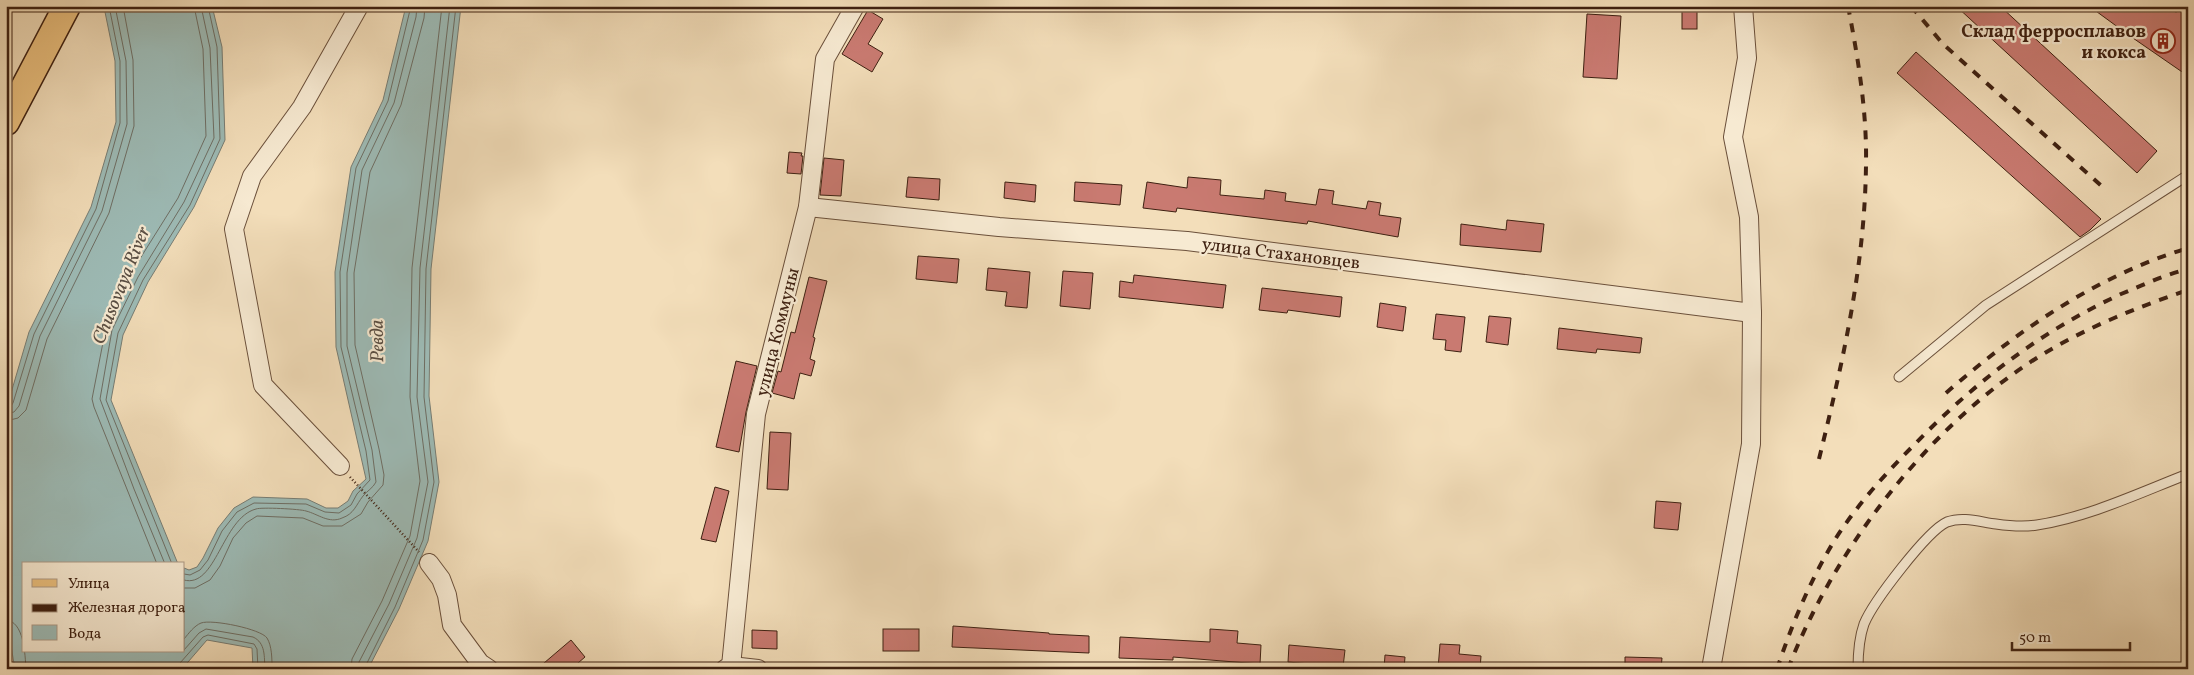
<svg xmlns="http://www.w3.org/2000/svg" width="2194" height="675" viewBox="0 0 2194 675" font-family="Vollkorn,serif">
  <rect width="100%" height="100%" fill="#f3deba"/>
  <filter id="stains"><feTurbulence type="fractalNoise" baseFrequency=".004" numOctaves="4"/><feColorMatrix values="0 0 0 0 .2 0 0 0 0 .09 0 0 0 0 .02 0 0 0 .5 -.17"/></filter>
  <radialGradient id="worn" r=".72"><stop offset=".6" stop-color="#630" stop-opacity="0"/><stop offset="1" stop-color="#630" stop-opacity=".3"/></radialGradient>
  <path fill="#9dbbb6" stroke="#777d74" d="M101,6H212L222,47L225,140L194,207L148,282L123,335L111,400L178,564H24V651H184V568L189,570L197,567L203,558L218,528L234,508L253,497L307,499L326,508H338L348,501L353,491L366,479L336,347L335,272L351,167L383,100L406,6H461L431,269L429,396L439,482L428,541L399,609L368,669H253L252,648L207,640L182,669H15L6,618V410L29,332L91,207L116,122L115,61L105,12Z"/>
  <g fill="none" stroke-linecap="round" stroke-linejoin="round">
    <g stroke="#6e6e64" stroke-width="1">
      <path d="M6,407L11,406L13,403L34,334L96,209L120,123V61L110,11L107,6"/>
      <path d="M6,414L14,412L19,406L40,336L102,211L127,124L126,61L115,6"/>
      <path d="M6,421L18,418L26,410L47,339L109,213L134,126L133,60L123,6"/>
      <path d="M157,564L94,407L92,399L106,327L131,273L178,198L206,136L203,49L194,6"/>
      <path d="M165,564L134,489L100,399L112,330L138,277L184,202L214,138L210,48L201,6"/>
      <path d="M172,564L106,400L118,333L143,280L190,205L220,139L217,47L208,6"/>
      <path d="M184,574L190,575L200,570L208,560L222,531L237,512L254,503L306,504L325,512L339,513L351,505L357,494L370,480L366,451L341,347L340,272L356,168L388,101L411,6"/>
      <path d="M184,580C216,589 222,518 256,509C261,507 300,509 306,511C318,514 329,524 342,518C354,514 356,505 363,496C367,491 373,488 376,482L372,450L347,346V273L362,170L394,103L416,17L417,6"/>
      <path d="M184,588H195L210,580L220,566L233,538L246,523L257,516L303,518L323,526H342L361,514L368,502L383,485L384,475L379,449L355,345L354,273L370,172L401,105L424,18L425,6"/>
      <path d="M6,620C24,621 25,654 26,669"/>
      <path d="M184,639C189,633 194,626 201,623C212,619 261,629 267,638C272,646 272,659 272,669"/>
      <path d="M184,650L199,633L206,629L253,637C266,643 264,657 265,669"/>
      <path d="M179,669L180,663L203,637L208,635L254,644L257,649L258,669"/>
      <path d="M351,669L352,659L382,601L410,536L420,481L410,397L412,268L442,6"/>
      <path d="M358,669L359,662L389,604L417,538L428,482L417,397L420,268L450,6"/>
      <path d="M364,669L395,607L423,540L434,482L424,397L426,269L456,6"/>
    </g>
  </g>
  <g fill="#c97a71" stroke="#3e2011">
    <rect x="1682" y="6" width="15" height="23"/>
    <path d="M1956,6H2000L2157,151L2137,173Z"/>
    <path d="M2089,6H2188V76L2130,36Z"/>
    <path d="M868,10L883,19L868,44L883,53L872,72L842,54Z"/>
    <path d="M1587,14L1621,16L1617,79L1583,77Z"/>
    <path d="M1916,52L2101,219L2090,230L2080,237L1897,73Z"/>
    <path d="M789,152L802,153L801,156H803L801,174L787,173Z"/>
    <path d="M824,158L844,160L841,196L820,195Z"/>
    <path d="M908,177L940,179L939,200L906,197Z"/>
    <path d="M1188,177L1221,180L1220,195L1264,199L1265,190L1286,193L1285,201L1316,205L1319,189L1334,191L1332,204L1366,209L1368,201L1381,203L1379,215L1401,218L1398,237L1308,221L1307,224L1177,208L1176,212L1143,208L1147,182L1187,188Z"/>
    <path d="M1005,182L1036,185L1035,202L1004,198Z"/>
    <path d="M1075,182L1122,185L1120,205L1074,201Z"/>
    <path d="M1507,220L1544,224L1541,252L1460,245L1461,224L1506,230Z"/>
    <path d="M918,256L959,259L957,283L916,279Z"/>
    <path d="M988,268L1030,272L1027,308L1005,306L1007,292L986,290Z"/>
    <path d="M1063,271L1093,273L1090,309L1060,306Z"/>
    <path d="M1134,275L1226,285L1223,308L1119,297L1120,281L1133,283Z"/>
    <path d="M809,277L827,281L813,337L815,338L810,359L815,361L811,376L800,373L794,399L772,393L778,371L781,372L791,332L795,333Z"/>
    <path d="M1262,288L1342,297L1340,317L1288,310L1287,313L1259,310Z"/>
    <path d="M1380,303L1406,307L1403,331L1377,327Z"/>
    <path d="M1436,314L1465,317L1461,352L1445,350L1446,340L1433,339Z"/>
    <path d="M1489,316L1511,318L1508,345L1486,342Z"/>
    <path d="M1559,328L1642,338L1640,353L1597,349L1596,353L1557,349Z"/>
    <path d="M736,361L757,366L746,412L739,452L716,447Z"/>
    <path d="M770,432L791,433L788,490L767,489Z"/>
    <path d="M715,487L729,491L716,542L701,539Z"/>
    <path d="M1656,501L1681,503L1678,530L1654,528Z"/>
    <path d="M953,626L1049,633V634L1089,636V653L952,647Z"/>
    <rect x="883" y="629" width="36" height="22"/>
    <path d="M1210,629L1238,631L1237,643L1261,645L1260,664L1173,657V660L1119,658L1120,637L1210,642Z"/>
    <path d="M752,630L777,631V649L752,648Z"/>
    <path d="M571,640L585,657L571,669H537Z"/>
    <path d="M1440,644L1460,645L1459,654L1481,656L1480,669H1438Z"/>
    <path d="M1289,645L1345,650L1343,667L1288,662Z"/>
    <path d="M1385,655L1405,657L1404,669H1384Z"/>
    <path d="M1625,657L1662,658L1661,669H1625Z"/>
  </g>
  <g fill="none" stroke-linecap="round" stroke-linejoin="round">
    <defs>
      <g id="lane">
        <path d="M1899,377L1986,305L2188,175"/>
        <path d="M1858,669C1858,654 1859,638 1864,624C1873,602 1927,531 1947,522C1963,516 1980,522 1996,524C2010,526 2024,527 2037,525C2089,517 2139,493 2188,474"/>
      </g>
      <g id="street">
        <path d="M808,207L999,227L1187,241L1752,313"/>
        <path d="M340,466L263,385L234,229L252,176L302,107L359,6"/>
        <path d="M429,563L441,579L447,595L452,625L480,663L489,669"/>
        <path d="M731,666L756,414L808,207L825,59L855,6"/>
        <path d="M725,669L731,666L758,669"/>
        <path d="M1711,669L1751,444L1752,313L1749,217L1733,137L1747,58L1743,6"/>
      </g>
      <path id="primary" d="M6,122L67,6"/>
    </defs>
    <use href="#lane" stroke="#6b503b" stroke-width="11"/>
    <use href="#street" stroke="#6b503b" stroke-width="20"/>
    <use href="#primary" stroke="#3e2011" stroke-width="29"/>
    <path stroke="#3e2011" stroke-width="2.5" stroke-dasharray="1 2.5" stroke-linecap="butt" d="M350,477L419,552"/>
    <use href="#lane" stroke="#f7ead2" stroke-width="9"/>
    <use href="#street" stroke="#f7ead2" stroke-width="18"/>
    <use href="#primary" stroke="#eabf7d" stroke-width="26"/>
    <g stroke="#3e2011" stroke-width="4" stroke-dasharray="9 9" stroke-linecap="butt">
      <path d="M1911,6L1943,44L2105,189"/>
      <path d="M2170,6L2188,19"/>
      <path d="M1946,393C2017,331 2096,276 2188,248"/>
      <path d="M1819,459C1843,361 1865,265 1866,164C1867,111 1858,58 1848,6"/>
      <path d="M1777,669C1792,624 1811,578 1836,538C1858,504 1885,474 1914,445C1975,382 2041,331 2121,294C2143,285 2164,275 2188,269"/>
      <path d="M1788,669C1833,552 1922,435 2026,365C2075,332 2132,309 2188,290"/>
    </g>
  </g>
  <defs>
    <symbol id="building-ring" viewBox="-11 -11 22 22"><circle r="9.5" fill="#f7ead2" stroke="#8f2418" stroke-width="1.5"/><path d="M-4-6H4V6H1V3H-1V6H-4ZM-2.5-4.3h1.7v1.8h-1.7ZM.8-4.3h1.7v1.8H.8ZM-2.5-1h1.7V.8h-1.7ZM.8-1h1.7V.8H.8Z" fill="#8f2418"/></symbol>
  </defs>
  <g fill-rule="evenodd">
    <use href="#building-ring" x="2149" y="27" width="28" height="28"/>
  </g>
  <g text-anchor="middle" stroke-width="4.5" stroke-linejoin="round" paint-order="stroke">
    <g font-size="18" font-weight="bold" fill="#3e2011" stroke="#f7ead2" text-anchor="end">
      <text x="2146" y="37">Склад ферросплавов<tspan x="2146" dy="21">и кокса</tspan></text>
    </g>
    <g font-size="18" fill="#3e2011" stroke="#f7ead2">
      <text transform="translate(1281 253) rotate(7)" y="6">улица Стахановцев</text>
      <text transform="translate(777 332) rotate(-76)" y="6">улица Коммуны</text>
    </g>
    <g font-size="19" font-style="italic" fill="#5a4e43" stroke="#f7ead2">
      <text transform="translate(120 285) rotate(-68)" y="7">Chusovaya River</text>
      <text transform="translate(376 341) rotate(-91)" y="7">Ревда</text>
    </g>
  </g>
  <rect width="2194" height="675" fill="none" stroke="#f3deba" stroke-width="25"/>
  <rect x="8" y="8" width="2179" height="660" fill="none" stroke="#3e2011" stroke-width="2.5"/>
  <rect x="12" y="12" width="2169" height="650" fill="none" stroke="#3e2011"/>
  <rect x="22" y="562" width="162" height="90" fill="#f7ead2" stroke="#ad9985"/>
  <rect x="32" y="579" width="25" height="8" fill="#eabf7d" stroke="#ad9985"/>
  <text x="68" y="588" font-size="15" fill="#3e2011">Улица</text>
  <rect x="32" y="604" width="25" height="8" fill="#3e2011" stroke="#ad9985"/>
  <text x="68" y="612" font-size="15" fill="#3e2011">Железная дорога</text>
  <rect x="32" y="625" width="25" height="15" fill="#9dbbb6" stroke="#ad9985"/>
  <text x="68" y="638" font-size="15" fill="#3e2011">Вода</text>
  <path d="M2012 642v8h118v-8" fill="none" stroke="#3e2011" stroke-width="2.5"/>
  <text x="2019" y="642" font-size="15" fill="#3e2011" stroke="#f7ead2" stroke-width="4" paint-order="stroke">50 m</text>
  <rect width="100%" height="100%" filter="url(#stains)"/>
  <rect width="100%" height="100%" fill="url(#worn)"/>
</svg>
